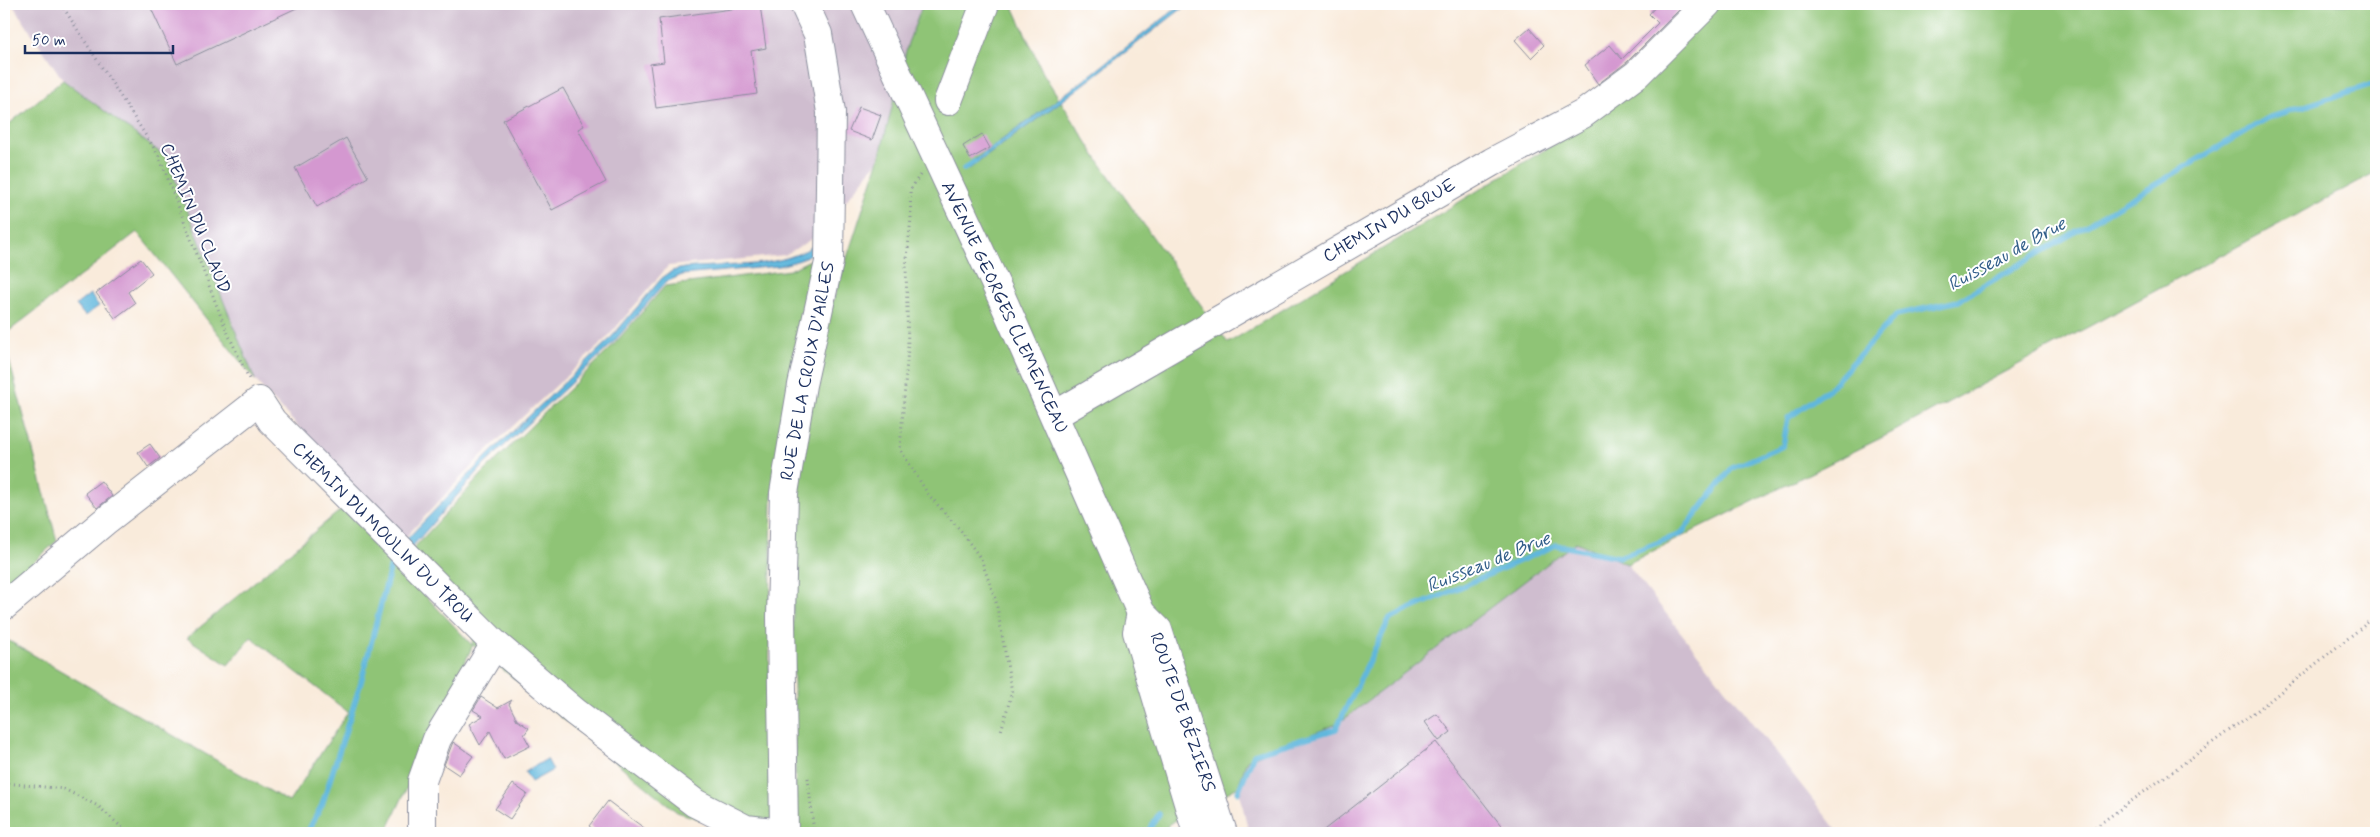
<svg xmlns="http://www.w3.org/2000/svg" width="2380" height="837" viewBox="0 0 2380 837" font-family="Mynerve,sans-serif">
  <rect width="100%" height="100%" fill="#fff"/>
  <filter id="ink" filterUnits="userSpaceOnUse"><feTurbulence type="fractalNoise" baseFrequency=".02" numOctaves="2"/><feDisplacementMap in="SourceGraphic" scale="10" xChannelSelector="R" yChannelSelector="G"/><feConvolveMatrix kernelMatrix="1 2 1 2 8 2 1 2 1" color-interpolation-filters="sRGB"/></filter>
  <filter id="wash" filterUnits="userSpaceOnUse"><feTurbulence type="fractalNoise" baseFrequency=".0096" numOctaves="4" result="noise"/><feDisplacementMap in="SourceGraphic" scale="20" xChannelSelector="R" yChannelSelector="G"/><feGaussianBlur stdDeviation="1.12" result="paint"/><feColorMatrix in="noise" values="0 0 0 0 0 0 0 0 0 0 0 0 0 0 0 0 0 1.4 0 .05"/><feComposite in="paint" operator="in"/></filter>
  <g filter="url(#wash)">
    <rect width="100%" height="100%" fill="#f9ebdb"/>
    <g fill="#cfbdcf">
      <path d="M12,4H923L908,43L879,159L820,234L785,255L668,266L607,338L481,456L403,540L255,380L166,157L63,80Z"/>
      <path d="M1576,542L1627,564L1839,833H1249L1238,787L1247,760L1339,723Z"/>
    </g>
    <g fill="#8fc476" stroke="#557a6a">
      <path d="M923,4H1012L1043,73L1098,160L1228,343L1569,135L1717,4H2376V172L1893,432L1627,564L1576,542L1339,723L1247,760L1238,787L1169,824L1163,833H796L792,541L814,377L829,313L879,159L908,43Z"/>
      <path d="M63,80L166,157L255,380L137,232L4,335V128Z"/>
      <path d="M822,254L772,496L768,755L774,833H744L677,812L473,645L386,833H4V638L289,802L348,712L251,637L228,665L187,638L343,508L472,645L476,613L411,551L485,471L609,350L665,286L790,270Z"/>
      <path d="M4,341L57,541L4,589Z"/>
    </g>
    <g fill="#60b7dd" stroke="#3e739e">
      <path d="M1182,4H1188L1066,98L969,169L967,166L973,161L1080,83Z"/>
      <path d="M821,241V247L800,260L779,266L682,275L666,282L611,345L484,465L410,549L404,542L487,456L609,340L662,278L672,271L684,268C732,263 780,271 821,241Z"/>
      <path d="M90,294L99,306L85,316L76,305Z"/>
      <path d="M547,759L553,770L531,782L525,772Z"/>
    </g>
    <g fill="none" stroke-linecap="round" stroke-linejoin="round">
      <g stroke="#60b7dd" stroke-width="5.5">
        <path d="M964,169L974,162"/>
        <path d="M1238,792L1254,754L1336,729L1390,618L1556,545L1619,557L1681,534L1732,468L1783,446L1788,418L1829,389L1896,315L1958,301L2268,118L2376,83"/>
        <path d="M307,833L322,805L361,682L391,565"/>
        <path d="M1147,833L1159,814"/>
      </g>
    </g>
    <g id="blocks">
      <g fill="#d498d0">
        <path d="M149,4H305L177,64Z"/>
        <path d="M1658,4H1685L1627,62L1598,84L1585,65L1610,45L1622,59L1658,23L1649,14Z"/>
        <path d="M760,5L766,48L751,51L757,94L656,108L650,64L664,62L659,19Z"/>
        <path d="M1529,28L1544,45L1531,58L1515,40Z"/>
        <path d="M563,88L584,126L578,129L606,182L552,210L503,120Z"/>
        <path d="M859,107L881,115L872,140L849,131Z"/>
        <path d="M982,134L990,148L970,159L963,146Z"/>
        <path d="M346,138L368,177L317,207L295,168Z"/>
        <path d="M141,259L152,273L128,292L135,303L115,318L96,293Z"/>
        <path d="M150,444L160,458L148,467L138,452Z"/>
        <path d="M101,481L112,496L97,508L85,493Z"/>
        <path d="M481,697L498,708L512,700L509,704L517,720L529,728L524,735L530,746L504,759L490,731L480,745L469,724L483,716L473,710Z"/>
        <path d="M1437,714L1451,732L1439,741L1425,722Z"/>
        <path d="M453,742L473,756L459,775L444,765Z"/>
        <path d="M1436,742L1507,833H1320Z"/>
        <path d="M513,784L527,794L510,819L495,809Z"/>
        <path d="M608,801L629,817L651,833H598L589,826Z"/>
      </g>
    </g>
  </g>
  <g filter="url(#ink)">
    <use href="#blocks" fill-opacity="0" stroke="#8a8d9c" stroke-width="1"/>
    <g fill="none" stroke-linecap="round" stroke-linejoin="round">
      <defs>
        <g id="minor">
          <path d="M948,101L985,4"/>
          <path d="M1055,415L1492,162L1583,114L1637,74L1707,4"/>
          <path d="M4,606L104,522L259,401L272,421L495,644L575,712L695,803L746,829L784,833"/>
          <path d="M422,833V781L437,739L495,644"/>
          <path d="M784,833L781,617L784,493L802,385L829,262L831,112L818,34L804,4"/>
        </g>
        <g id="major">
          <path d="M865,4L1001,296L1141,613L1158,630L1223,833"/>
          <path d="M1141,613L1137,632L1197,833"/>
        </g>
      </defs>
      <use href="#minor" stroke="#8a8d9c" stroke-width="30"/>
      <use href="#major" stroke="#8a8d9c" stroke-width="30"/>
      <g stroke="#8a8d9c" stroke-width="3" stroke-dasharray="1 4" stroke-linecap="butt">
        <path d="M61,4L159,156L225,327L250,381"/>
        <path d="M920,175L910,190L911,218L906,268L908,348L900,449L928,494L961,531L981,559L996,601L1012,692L1001,731"/>
        <path d="M808,778L814,833"/>
        <path d="M4,783L64,789L98,806L128,833"/>
        <path d="M2087,833L2259,709L2376,616"/>
      </g>
      <use href="#minor" stroke="#fff" stroke-width="28"/>
      <use href="#major" stroke="#fff" stroke-width="28"/>
    </g>
  </g>
  <g text-anchor="middle" stroke-width="4" stroke-linejoin="round" paint-order="stroke">
    <g font-size="18" fill="#1b2f5e" stroke="#fff">
      <text transform="translate(196 218) rotate(68)" y="6">CHEMIN DU CLAUD</text>
      <text transform="translate(1389 220) rotate(-30)" y="6">CHEMIN DU BRUE</text>
      <text transform="translate(1005 307) rotate(65)" y="6">AVENUE GEORGES CLEMENCEAU</text>
      <text transform="translate(807 371) rotate(-79)" y="6">RUE DE LA CROIX D'ARLES</text>
      <text transform="translate(383 532) rotate(45)" y="6">CHEMIN DU MOULIN DU TROU</text>
      <text transform="translate(1183 712) rotate(71)" y="6">ROUTE DE BÉZIERS</text>
    </g>
    <g font-size="19" font-style="italic" fill="#335f8a" stroke="#fff">
      <text transform="translate(2006 253) rotate(-29)" y="7">Ruisseau de Brue</text>
      <text transform="translate(1488 561) rotate(-22)" y="7">Ruisseau de Brue</text>
    </g>
  </g>
  <rect width="2380" height="837" fill="none" stroke="#fff" stroke-width="20"/>
  <path d="M25 45v8h148v-8" fill="none" stroke="#1b2f5e" stroke-width="2.5"/>
  <text x="32" y="45" font-size="15" fill="#1b2f5e" stroke="#ffffff" stroke-width="4" paint-order="stroke">50 m</text>
</svg>
